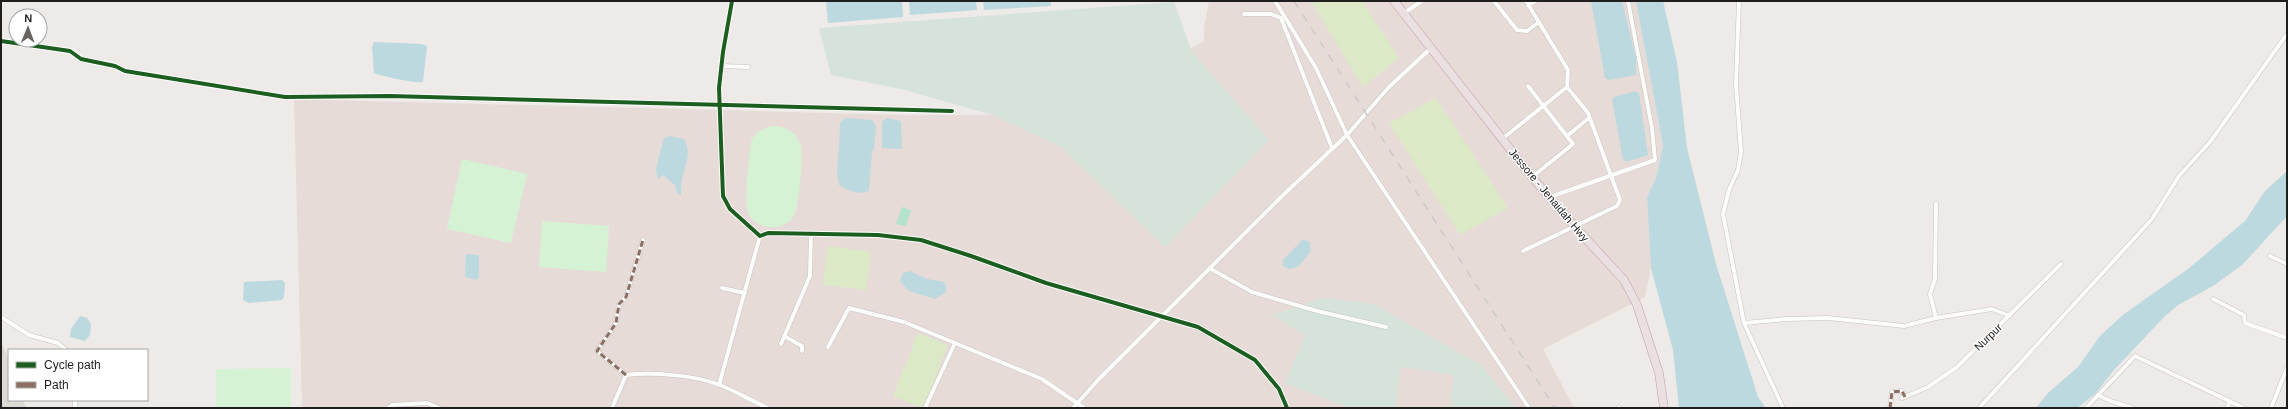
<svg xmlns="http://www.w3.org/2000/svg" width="2288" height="409" viewBox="0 0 2288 409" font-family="Helvetica,sans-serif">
  <rect width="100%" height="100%" fill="#edeae7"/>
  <path fill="#e7dbd7" d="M1209,1H1636L1663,146L1656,178L1647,197L1651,268L1645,297L1543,349L1574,408H302L294,99L905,115H1071L1204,41V28Z"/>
  <path fill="#dddad6" d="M1,341L9,362V400H23L26,408H1Z"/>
  <g fill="#dbe9c7">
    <path d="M1311,1H1362L1399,58L1363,87Z"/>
    <path d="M1436,98L1508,208L1460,235L1389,123Z"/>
    <path d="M828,246L871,252L866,290L823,285Z"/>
    <path d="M918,333L948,345L923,408L893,396Z"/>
  </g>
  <g fill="#d5e3da">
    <path d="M1174,2L1192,52L1269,140L1165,247L1061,147L993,115L901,89L831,75L819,28Z"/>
    <path d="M1321,298L1374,304L1428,335L1481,365L1515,408H1450L1454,375L1401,367L1395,408H1349L1285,383L1305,335L1272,315Z"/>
  </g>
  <g fill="#d6f2d4">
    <path d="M771,126C784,126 795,130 800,143C804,152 799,209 793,217C787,225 778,228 769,227C759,226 749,219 747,209C745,195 749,154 752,139L756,133Z"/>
    <path d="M462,159L527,174L511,243L447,229Z"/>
    <path d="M542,221L609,226L606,272L539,267Z"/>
    <path d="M291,368V408H216V369Z"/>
  </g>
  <path fill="#b3e2cd" d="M902,207L911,210L906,226L896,224Z"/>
  <g fill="#bbd9df">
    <path d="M826,1H902L903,17L828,23Z"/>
    <path d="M909,1H976L977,10L910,15Z"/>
    <path d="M983,1H1051V6L984,10Z"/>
    <path d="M1591,1H1622L1636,58V75L1609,80L1605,78Z"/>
    <path d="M1636,1H1663L1677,62L1687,148L1716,264L1758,397L1766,408H1679L1673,350L1651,268L1647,197L1656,178L1663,146Z"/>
    <path d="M374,42L421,44L427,46L423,82C419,84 380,76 374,73L372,47Z"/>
    <path d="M1635,91L1639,93L1648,155L1626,162L1623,159L1612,100L1614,97Z"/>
    <path d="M845,118L872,120L876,126L874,148L872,152L869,191C859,195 848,191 839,185L837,173L840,128V123Z"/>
    <path d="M887,118L901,121L902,149L882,148V122Z"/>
    <path d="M670,136L684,139C692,152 685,166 682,179C681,184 681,190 681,195L677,193L675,185L663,175L658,180L656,169L664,138Z"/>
    <path d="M2287,171V216L2242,265L2213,286L2178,305L2165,316L2114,370L2095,394L2077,408H2036L2048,393L2078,367L2100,336L2124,314L2188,269L2245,221L2265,191Z"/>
    <path d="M1302,240L1309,241L1311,251L1298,267L1289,269L1283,266V260Z"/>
    <path d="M466,254L479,255V276L477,280L465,277Z"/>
    <path d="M910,271L927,279L945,282L946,292L935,299L909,291L900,281L903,273Z"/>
    <path d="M282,280L285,283L284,297L282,300L249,303L243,300L244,282Z"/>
    <path d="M80,316L87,318L91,324L90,335L85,341L70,337L71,329Z"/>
  </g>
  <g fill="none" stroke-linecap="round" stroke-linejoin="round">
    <defs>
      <g id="street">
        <path d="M732,1L723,52L719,88L723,196L730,209L760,236L768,233L878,235L921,240L971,256L1046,283L1198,327L1255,360L1279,389L1287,408"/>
        <path d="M1275,1L1316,68L1347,135L1529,408"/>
        <path d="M1494,1L1517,30L1527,31L1539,22"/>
        <path d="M1739,1L1736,84L1741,152L1738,170L1729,190L1723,214L1744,323L1783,408"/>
        <path d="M1528,5L1536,1"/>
        <path d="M1404,13L1422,1"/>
        <path d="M1244,14H1271L1281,18L1332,148"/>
        <path d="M1,41L70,51L81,59L115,66L125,71L285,97L390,96L952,111"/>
        <path d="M721,66L748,67"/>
        <path d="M1528,86L1573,144L1532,177"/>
        <path d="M1567,136L1589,118"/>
        <path d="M1502,139L1567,87"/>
        <path d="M1550,197L1655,160L1652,128L1628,1"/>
        <path d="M1936,204L1935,279L1930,294L1936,318"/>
        <path d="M1523,251L1617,206L1620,200L1588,113L1567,87L1568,70L1526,1"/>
        <path d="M2270,256L2287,264"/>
        <path d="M1211,269L1252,292L1317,311L1386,327"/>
        <path d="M722,288L745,293"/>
        <path d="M2213,299L2244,315L2245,323L2287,338"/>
        <path d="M1,317L29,335L58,343L66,350"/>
        <path d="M1744,323L1787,319L1828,318L1904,326L1936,318L1992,309L2010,316"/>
        <path d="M784,336L802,346V351"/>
        <path d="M781,344L810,276L811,233"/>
        <path d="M828,347L849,308L904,322L1042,379L1084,408"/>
        <path d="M626,375L597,351L616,323L619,304L626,297L643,240"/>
        <path d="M719,385L760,236"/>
        <path d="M2098,395L2110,401L2133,408"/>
        <path d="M1902,398L1928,387L1957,367L2061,264"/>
        <path d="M75,400V408"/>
        <path d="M1619,407V408"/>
        <path d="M388,408L392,405L427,403L439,408"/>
        <path d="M612,408L626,375C652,372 695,375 720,385C737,392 752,401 768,408"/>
        <path d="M925,408L955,343"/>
        <path d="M1073,408L1098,380L1281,197L1347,135L1389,87L1430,49"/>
        <path d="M1890,408L1892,392L1902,391L1905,397"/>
        <path d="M1979,408L2152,219L2179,176L2210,142L2287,34"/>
        <path d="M2086,408L2135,356L2244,408"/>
        <path d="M2227,408L2230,401"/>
        <path d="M2271,408L2287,368"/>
      </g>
      <path id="highway" d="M1394,1L1532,177L1573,225L1624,280L1637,305L1659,373L1664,408"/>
    </defs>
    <use href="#street" stroke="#c5c4c3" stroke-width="5"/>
    <use href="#highway" stroke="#c29faa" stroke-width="9"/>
    <use href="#street" stroke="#fcfcfb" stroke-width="4"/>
    <use href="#highway" stroke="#eadfe1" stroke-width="8"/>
    <path stroke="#cacac9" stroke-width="1.5" stroke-dasharray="8 8" stroke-linecap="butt" d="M1294,1L1555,408"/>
    <g stroke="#8d6e63" stroke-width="3" stroke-dasharray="6 3" stroke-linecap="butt">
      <path d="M626,375L597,351L616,323L619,304L626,297L643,240"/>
      <path d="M1890,408L1892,392L1902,391L1905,397"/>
    </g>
    <defs>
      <g id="cycleway">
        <path d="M732,1L723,52L719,88L723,196L730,209L760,236L768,233L878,235L921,240L971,256L1046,283L1198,327L1255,360L1279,389L1287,408"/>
        <path d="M1,41L70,51L81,59L115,66L125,71L285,97L390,96L952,111"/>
      </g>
    </defs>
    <use href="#cycleway" stroke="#fff" stroke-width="6"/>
    <use href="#cycleway" stroke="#1b5e20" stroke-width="4"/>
  </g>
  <g text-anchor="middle" stroke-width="3" stroke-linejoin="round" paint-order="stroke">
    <g font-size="11" fill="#1e1e1e" stroke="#fff">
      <text transform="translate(1549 195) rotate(50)" y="4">Jessore - Jenaidah Hwy</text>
      <text transform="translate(1988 337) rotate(-44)" y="4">Nurpur</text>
    </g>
  </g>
  <rect width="2288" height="409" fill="none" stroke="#1e1e1e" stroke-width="4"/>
  <rect x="8" y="349" width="140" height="52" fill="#ffffff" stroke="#a5a5a5"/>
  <rect x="16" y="362" width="20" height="6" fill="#1b5e20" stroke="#a5a5a5"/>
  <text x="44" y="369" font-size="12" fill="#1e1e1e">Cycle path</text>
  <rect x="16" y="382" width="20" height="6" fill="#8d6e63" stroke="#a5a5a5"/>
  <text x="44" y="389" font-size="12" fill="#1e1e1e">Path</text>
  <g transform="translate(28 28) rotate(1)"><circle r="19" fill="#ffffff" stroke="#a5a5a5"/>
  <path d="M0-3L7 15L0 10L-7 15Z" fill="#666564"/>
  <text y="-6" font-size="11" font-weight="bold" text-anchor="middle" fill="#1e1e1e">N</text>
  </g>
</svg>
